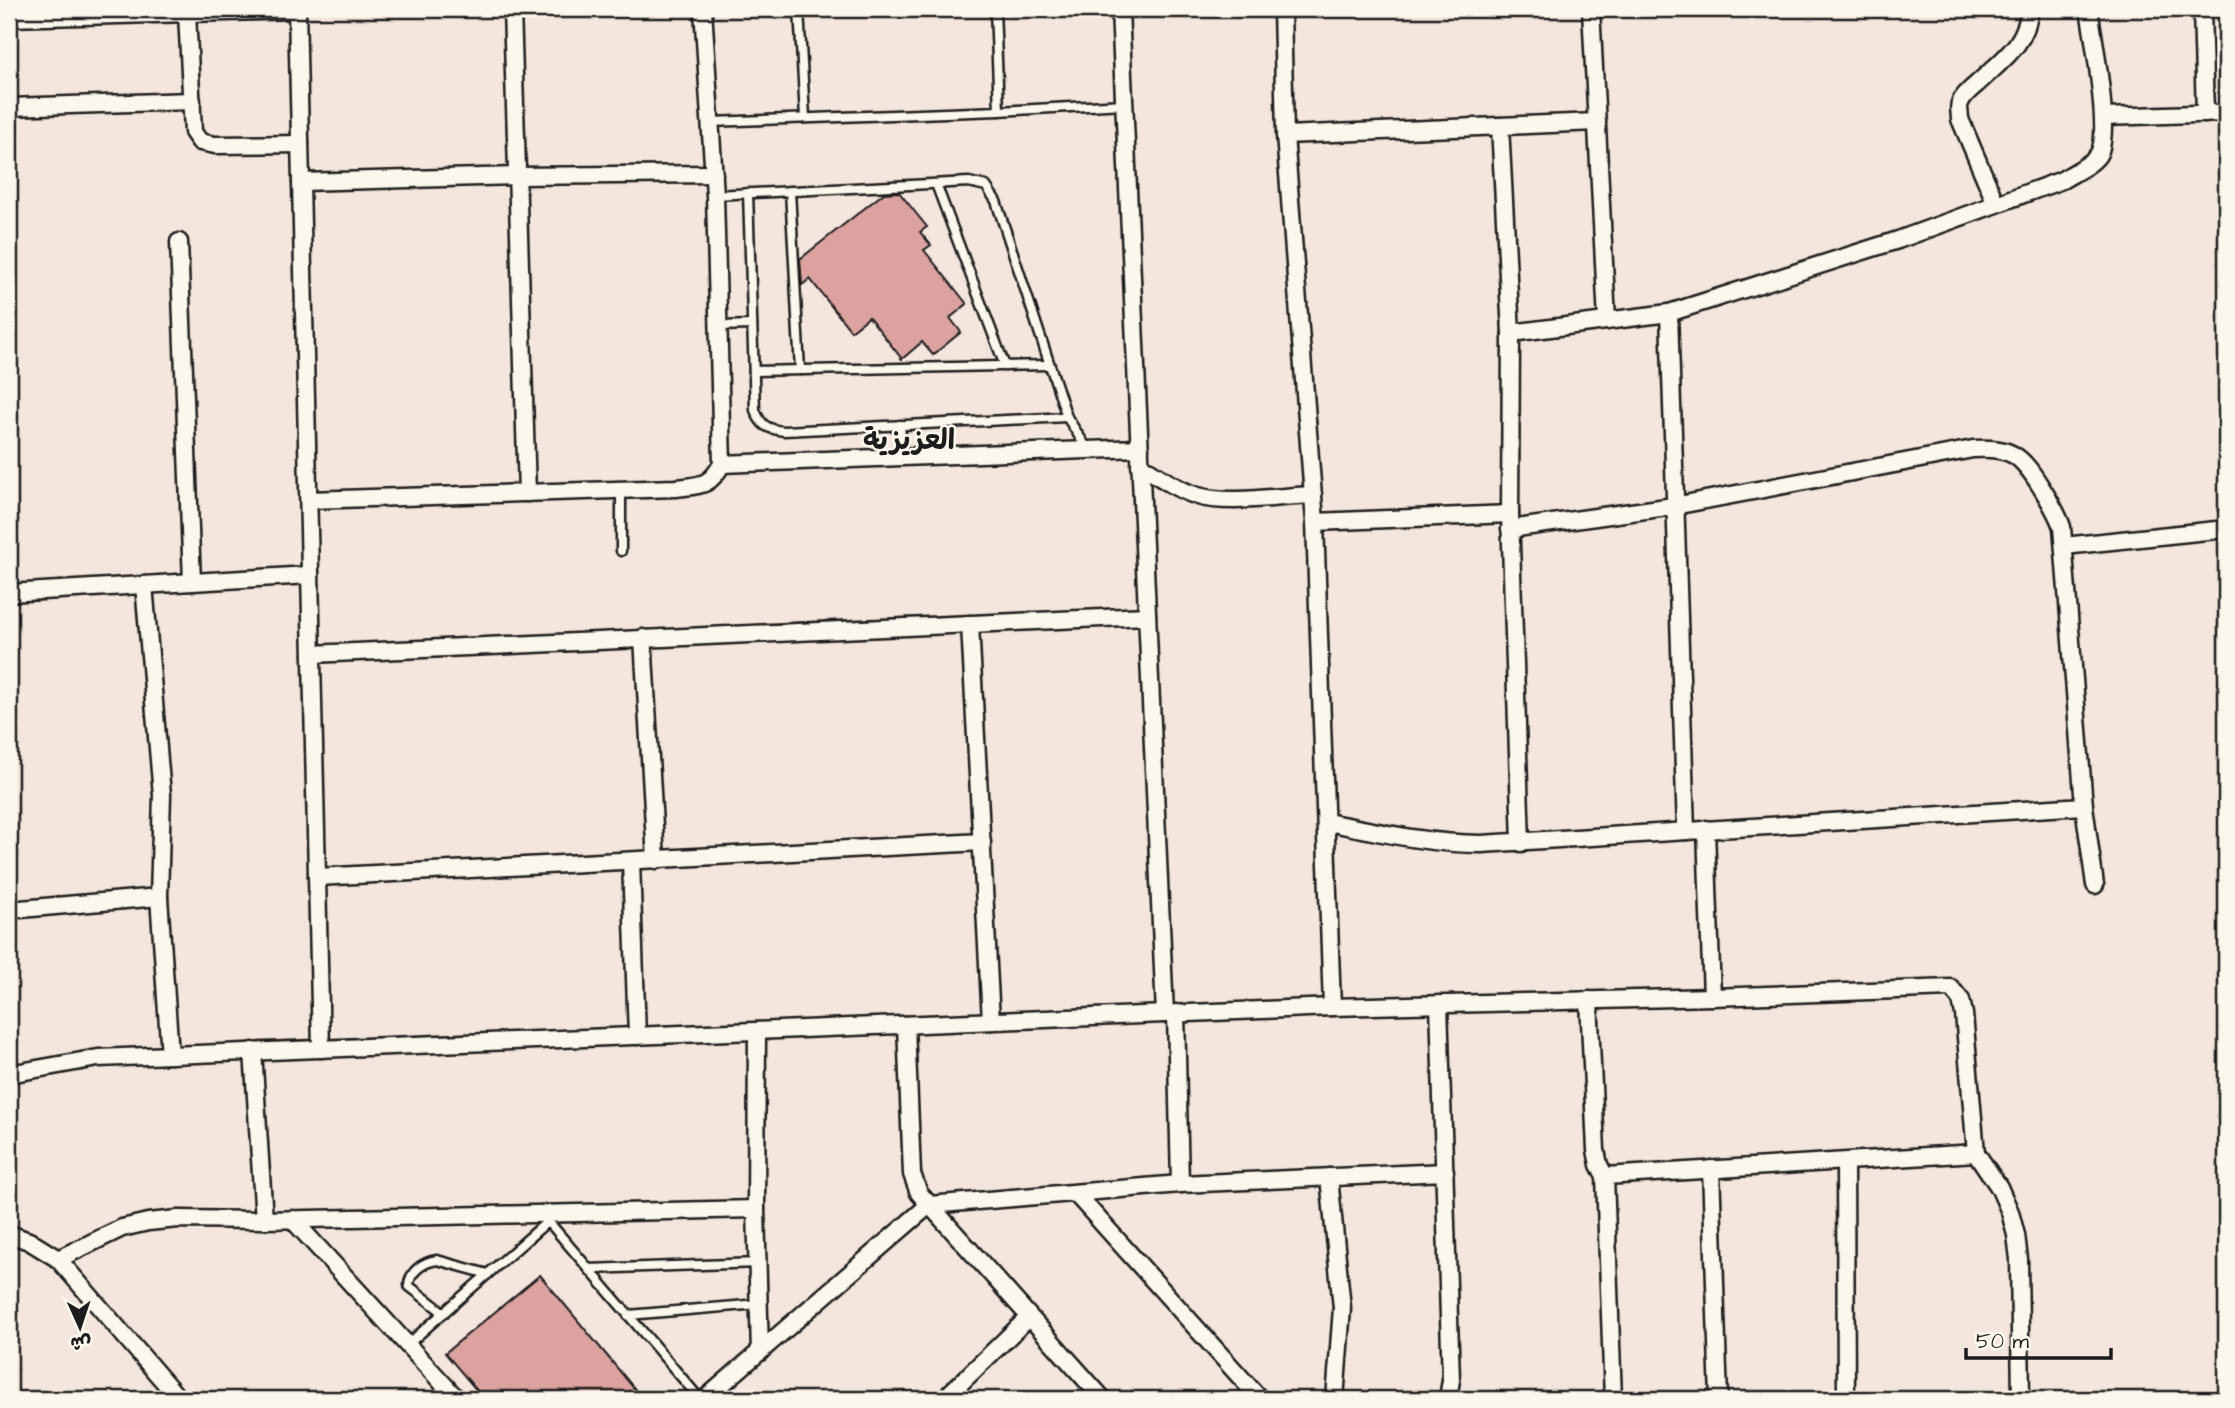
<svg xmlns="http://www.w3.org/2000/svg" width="2235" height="1408" viewBox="0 0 2235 1408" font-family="'Architects Daughter','Playpen Sans Arabic',sans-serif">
  <rect width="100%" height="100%" fill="#f5e6dd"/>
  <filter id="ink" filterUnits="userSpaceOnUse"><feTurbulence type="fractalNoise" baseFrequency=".0143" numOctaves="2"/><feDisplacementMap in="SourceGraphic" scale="14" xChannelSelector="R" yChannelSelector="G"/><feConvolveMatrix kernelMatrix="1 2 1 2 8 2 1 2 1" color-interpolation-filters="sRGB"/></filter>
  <g filter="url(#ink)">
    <g fill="#dca29f" stroke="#1c1c1c" stroke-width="2">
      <path d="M899,192L927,227L920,232L931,245L924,250L967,304L950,318L961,332L933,355L922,342L902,359L869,317L851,331L810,279L802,285L800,259L884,193Z"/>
      <path d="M540,1275L643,1399H484L445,1353Z"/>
    </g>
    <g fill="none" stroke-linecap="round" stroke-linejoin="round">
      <defs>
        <g id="lane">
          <path d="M799,9L805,117"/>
          <path d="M995,9L999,111"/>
          <path d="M710,122L999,111L1124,104"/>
          <path d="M936,184L1005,366"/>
          <path d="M790,191L800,370"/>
          <path d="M748,193L755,410C761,426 767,429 784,431L1067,417"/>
          <path d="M715,195L969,182L986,186L996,201L1067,417L1088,450"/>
          <path d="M719,326L752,325"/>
          <path d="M754,371L1049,365"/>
          <path d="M900,425L903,457"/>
          <path d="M621,490V551"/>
          <path d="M546,1214L548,1221L700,1399"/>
          <path d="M589,1269L758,1263"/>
          <path d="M444,1313L409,1286C409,1272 423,1262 437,1260L488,1274"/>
          <path d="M628,1315L759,1304"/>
          <path d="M407,1345L548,1221"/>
        </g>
        <g id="street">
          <path d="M297,9L321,1049"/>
          <path d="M512,9L527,493"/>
          <path d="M1120,9L1165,1014"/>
          <path d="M1282,9L1285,135L1315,522L1332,1007"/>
          <path d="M1591,9L1607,321"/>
          <path d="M2202,9L2205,114"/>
          <path d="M187,13L193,132L200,142L215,145L300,144"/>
          <path d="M9,18L297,10"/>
          <path d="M9,107L192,101"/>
          <path d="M2104,117L2226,113"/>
          <path d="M1500,126L1511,333L1510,514L1521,843"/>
          <path d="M1285,135L1597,122"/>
          <path d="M301,182L517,176L714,174"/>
          <path d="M1996,204L1960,119C1960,114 1958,107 1960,103C1963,95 1972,88 1978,83C2003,59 2026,45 2030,9"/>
          <path d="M179,242L192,582"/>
          <path d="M1669,313L1686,831"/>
          <path d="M1511,333L1669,313L1898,240L2062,180C2073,173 2090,166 2098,155C2112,135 2093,36 2089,9"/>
          <path d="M722,464L1140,448"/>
          <path d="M1140,465C1159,476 1177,490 1198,496C1227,505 1281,496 1313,495"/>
          <path d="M309,500L676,488C701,485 709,487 722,464L715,195L703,9"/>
          <path d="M1315,522L1510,514"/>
          <path d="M1510,529L1674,506L1973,449C2012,447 2021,455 2041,487C2049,500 2057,512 2062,527L2084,806L2095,885"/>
          <path d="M2064,546L2226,529"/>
          <path d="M144,585L162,795L159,897L170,1055"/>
          <path d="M9,593L310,575"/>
          <path d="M970,624L991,1021"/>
          <path d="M643,638L656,860"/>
          <path d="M312,654L1147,616"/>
          <path d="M1327,822C1378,832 1429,844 1481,844L2084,806"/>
          <path d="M1706,829L1712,997"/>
          <path d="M631,861L637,1036"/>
          <path d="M317,877L982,842"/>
          <path d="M9,910L159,897"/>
          <path d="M1589,1000L1596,1150L1599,1165L1605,1176"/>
          <path d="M1439,1004L1451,1380L1448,1399"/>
          <path d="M1176,1013L1180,1184"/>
          <path d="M906,1025L912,1174L919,1193L1103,1399"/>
          <path d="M757,1031L756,1209L760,1352"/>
          <path d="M253,1051L264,1220"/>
          <path d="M9,1074L98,1058L1332,1007L1712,997L1951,988L1961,1000L1964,1014L1976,1153L1999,1187L2010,1212L2016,1235L2019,1259L2021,1399"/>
          <path d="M1845,1162L1846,1399"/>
          <path d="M1711,1169L1719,1399"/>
          <path d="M1329,1177L1342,1308L1335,1399"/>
          <path d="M1075,1193L1260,1399"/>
          <path d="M292,1219L457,1399"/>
          <path d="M9,1234L29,1241L58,1259L179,1399"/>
          <path d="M58,1259L122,1228L148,1222L178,1219L264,1220L756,1209"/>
          <path d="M705,1399L929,1205L1180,1184L1445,1172"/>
          <path d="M944,1399L1029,1317"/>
          <path d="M1613,1399L1605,1176L1976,1153"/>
        </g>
      </defs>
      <use href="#lane" stroke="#1c1c1c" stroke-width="13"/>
      <use href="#street" stroke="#1c1c1c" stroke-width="21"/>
      <use href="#lane" stroke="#fbf7ec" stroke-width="8"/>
      <use href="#street" stroke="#fbf7ec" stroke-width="16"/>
    </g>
  </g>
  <g text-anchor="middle" stroke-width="5" stroke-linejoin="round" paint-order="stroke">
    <g font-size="28" font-weight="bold" fill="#1c1c1c" stroke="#fbf7ec">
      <text x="909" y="449">العزيزية</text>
    </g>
  </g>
  <rect width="2235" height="1408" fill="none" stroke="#fbf7ec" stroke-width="35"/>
  <rect x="18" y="18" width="2200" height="1373" fill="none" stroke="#1c1c1c" stroke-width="2.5" filter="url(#ink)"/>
  <g transform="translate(80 1327) rotate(177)" stroke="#fbf7ec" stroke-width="5" paint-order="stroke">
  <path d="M0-5L12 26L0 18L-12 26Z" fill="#1c1c1c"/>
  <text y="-10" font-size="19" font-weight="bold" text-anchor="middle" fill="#1c1c1c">ش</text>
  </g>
  <path d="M1966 1348v10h145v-10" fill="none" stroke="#1c1c1c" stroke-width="3.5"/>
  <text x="1976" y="1348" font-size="21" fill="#1c1c1c" stroke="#fbf7ec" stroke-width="5" paint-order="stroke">50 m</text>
</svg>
